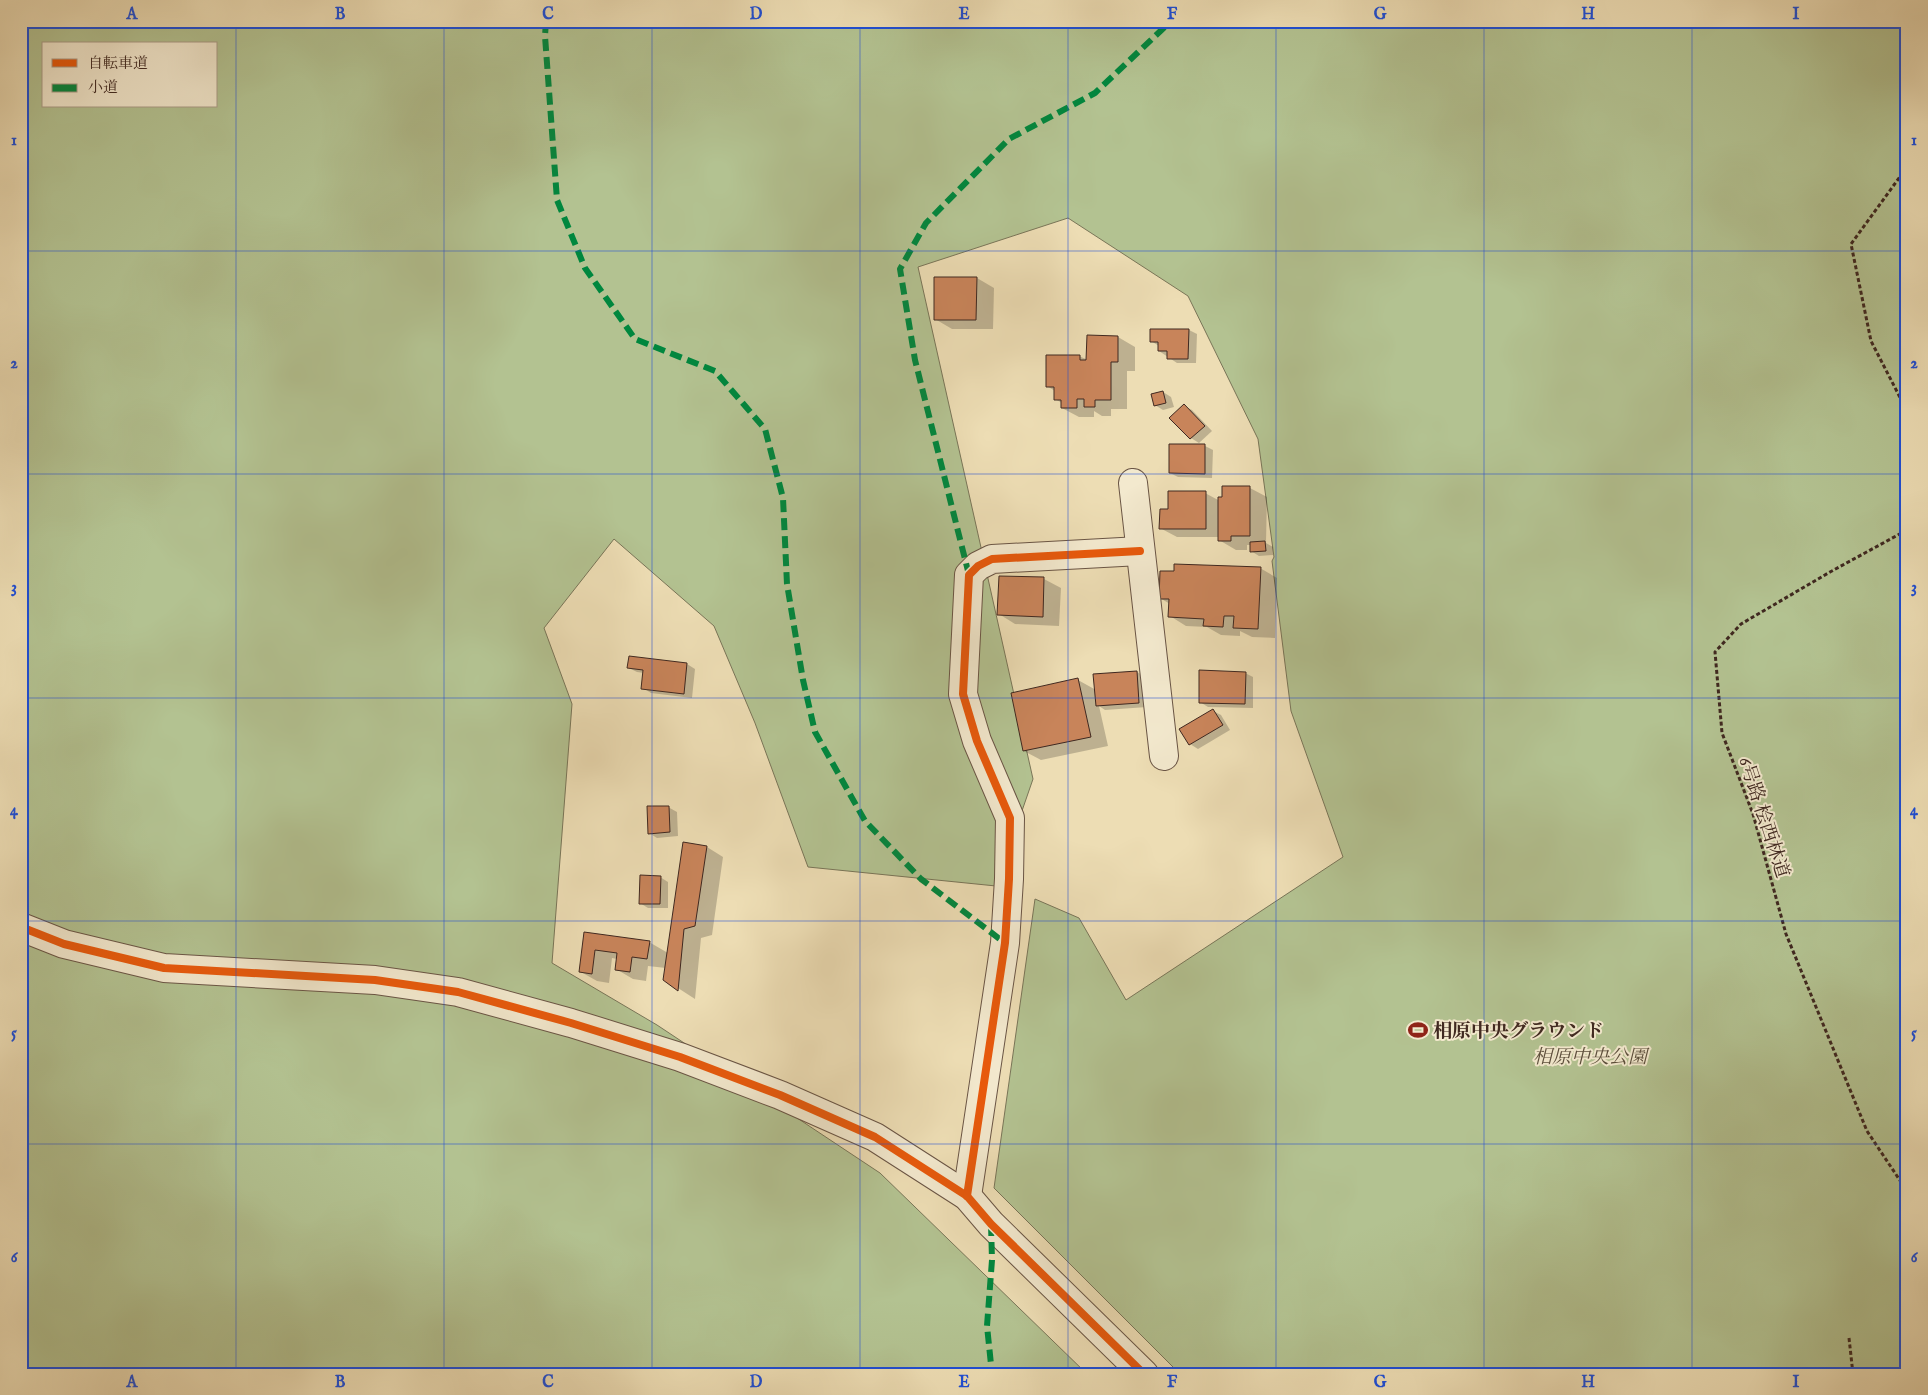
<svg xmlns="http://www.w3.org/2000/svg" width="1928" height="1395" viewBox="0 0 1928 1395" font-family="'IM FELL English','Noto Serif JP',serif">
  <rect width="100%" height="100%" fill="#edddb4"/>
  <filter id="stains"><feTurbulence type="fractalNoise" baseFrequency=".004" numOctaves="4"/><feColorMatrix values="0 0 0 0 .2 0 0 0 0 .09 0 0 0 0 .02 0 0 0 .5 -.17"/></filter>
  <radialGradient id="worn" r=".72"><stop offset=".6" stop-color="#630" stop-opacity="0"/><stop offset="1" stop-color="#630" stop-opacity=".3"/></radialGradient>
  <path fill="#b3c291" stroke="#797558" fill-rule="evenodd" d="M21,21H1907V1374H1180L994,1188L1035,899L1079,918L1126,1000L1343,857L1291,711L1272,561L1274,557L1258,439L1188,296L1068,218L918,267L1033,779L996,886L808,867L755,723L714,626L614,539L544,628L572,704L552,963L657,1025L880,1173L1087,1374H21ZM44,44H216V106H44Z"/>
  <g fill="#0003">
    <path d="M977,278L994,288L993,329H952L935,319Z"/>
    <path d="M1189,330L1197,334L1196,363H1177L1159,351V346L1151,341Z"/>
    <path d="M1118,337L1135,347V371H1127V409H1111V416H1102L1094,411V417H1079L1062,408V403L1055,399V391L1047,386L1079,356L1088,360Z"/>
    <path d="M1163,392L1171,397L1174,407L1163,410L1155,405Z"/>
    <path d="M1184,406L1192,410L1212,431L1199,443L1191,438L1171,418Z"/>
    <path d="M1205,446L1213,450L1212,478L1178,477L1170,473Z"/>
    <path d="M1250,488L1267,497L1266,543L1273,547V555L1259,556L1251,551V545H1247V550H1236L1219,540V537H1177L1160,528L1169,510L1205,493L1220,501Z"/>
    <path d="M1260,568L1277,578L1275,638L1252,637L1240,631V636L1221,635L1207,627L1186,626L1170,616V604L1160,598Z"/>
    <path d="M1000,577L1044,579L1061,588L1059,626L1015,624L999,614Z"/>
    <path d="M630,657L687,664L695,669L692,698L651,693L643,688L644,673L637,672L629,668Z"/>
    <path d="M1137,672L1145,677L1147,707L1105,710L1099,706L1108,746L1041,760L1024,751L1078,680L1096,690Z"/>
    <path d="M1245,673L1253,677V708L1208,707L1200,702Z"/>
    <path d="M1213,711L1221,715L1230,730L1198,749L1190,744Z"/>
    <path d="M668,807L677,812L678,836L657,838L649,833Z"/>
    <path d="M707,847L723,857L712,935L701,938L695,999L664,979L666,968L648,966L646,981L633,979L616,969L617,959L612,958L609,983L597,981L581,972L585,934L649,942L668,953Z"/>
    <path d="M660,877L668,882V908H648L640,903Z"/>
  </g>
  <g fill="#c8845a" stroke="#3f2820">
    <path d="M934,277H977L976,320H934Z"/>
    <path d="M1150,329H1189L1188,359H1167V351H1158V342H1150Z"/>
    <path d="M1087,335L1118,336V362H1111V400H1095V407H1084V399H1077V408H1061V400H1054V387H1046V355H1080V360H1086Z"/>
    <path d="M1163,391L1166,403L1154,406L1151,394Z"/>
    <path d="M1184,404L1205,426L1190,439L1169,418Z"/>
    <path d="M1169,444H1205V474L1169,473Z"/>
    <path d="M1222,486H1250V536H1231V541H1218V497H1222Z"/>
    <path d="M1168,491H1206V529H1159L1160,509H1168Z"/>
    <path d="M1265,541L1266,551L1250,552V542Z"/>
    <path d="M1174,564L1261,567L1258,629L1233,628L1234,616H1224L1223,627L1203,626L1204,619L1168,617L1169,599H1159L1160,571H1174Z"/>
    <path d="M999,576L1044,577L1043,617L997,615Z"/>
    <path d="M629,656L687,663L684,694L641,689L643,670L627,668Z"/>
    <path d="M1199,670L1246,672L1245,704L1199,703Z"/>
    <path d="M1137,671L1139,703L1096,706L1093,674Z"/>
    <path d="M1078,678L1091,737L1023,751L1011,693Z"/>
    <path d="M1213,709L1223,725L1189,745L1179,729Z"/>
    <path d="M647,806H669L670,832L648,834Z"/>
    <path d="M683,842L707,846L695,926L684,929L678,991L663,980Z"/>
    <path d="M640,875L661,876L660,904H639Z"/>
    <path d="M584,932L650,941L647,959L632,957L630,972L615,970L617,953L595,950L592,974L579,972Z"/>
  </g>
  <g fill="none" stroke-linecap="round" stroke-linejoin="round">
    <defs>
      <g id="minor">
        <path d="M1133,483L1164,756"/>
        <path d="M21,927L64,944L164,968L375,980L458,992L571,1023L680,1057L780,1095L875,1137L967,1196L991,1224L1144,1374"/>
        <path d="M967,1196L1005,943L1009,879L1010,818L977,741L963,694L969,575L978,566L992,559L1140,551"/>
      </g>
    </defs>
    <use href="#minor" stroke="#6a5545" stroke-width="30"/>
    <g stroke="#3f2820" stroke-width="3" stroke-dasharray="4 2.5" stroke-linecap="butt">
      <path d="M1907,167L1851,244L1871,341L1907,411"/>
      <path d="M1907,530L1830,572L1741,624L1715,652L1722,733L1753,814L1786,934L1867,1131L1907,1191"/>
      <path d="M1849,1338L1853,1374"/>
    </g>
    <use href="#minor" stroke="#f3e9ce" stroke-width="28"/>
    <g stroke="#00873e" stroke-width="6" stroke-dasharray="12 6" stroke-linecap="butt">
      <path d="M546,21L545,36L557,200L585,268L635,339L715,371L765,429L783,498L787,584L803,680L815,732L865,821L921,879L1005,943"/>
      <path d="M969,575L915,360L900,269L926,223L1009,139L1095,93L1171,21"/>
      <path d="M991,1224L992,1260L987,1326L992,1374"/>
    </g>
    <defs>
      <g id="cycleway">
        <path d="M21,927L64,944L164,968L375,980L458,992L571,1023L680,1057L780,1095L875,1137L967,1196L991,1224L1144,1374"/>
        <path d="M967,1196L1005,943L1009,879L1010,818L977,741L963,694L969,575L978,566L992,559L1140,551"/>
      </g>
    </defs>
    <use href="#cycleway" stroke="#f3e9ce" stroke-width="11"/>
    <use href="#cycleway" stroke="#e8590c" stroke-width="8"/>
  </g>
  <path fill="none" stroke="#1d4ed8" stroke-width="1" stroke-opacity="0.55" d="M236,21V1374M444,21V1374M652,21V1374M860,21V1374M1068,21V1374M1276,21V1374M1484,21V1374M1692,21V1374M21,251H1907M21,474H1907M21,698H1907M21,921H1907M21,1144H1907"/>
  <defs>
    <symbol id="stadium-bare" viewBox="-9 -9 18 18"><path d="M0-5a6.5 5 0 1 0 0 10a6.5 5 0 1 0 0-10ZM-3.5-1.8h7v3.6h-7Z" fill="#8f2418" stroke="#f3e9ce" stroke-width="2.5" paint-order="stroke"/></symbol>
  </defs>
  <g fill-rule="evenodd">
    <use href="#stadium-bare" x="1404" y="1016" width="28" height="28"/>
  </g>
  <g text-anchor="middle" stroke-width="4" stroke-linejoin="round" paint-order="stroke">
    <g font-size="19" fill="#3f2820" stroke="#f3e9ce">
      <text transform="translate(1765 817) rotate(72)" y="7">6号路 桧西林道</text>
    </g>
    <g font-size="19" font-weight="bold" fill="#3f2820" stroke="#f3e9ce" text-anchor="start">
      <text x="1433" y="1037">相原中央グラウンド</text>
    </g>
    <g font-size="19" font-style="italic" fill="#5c4e3c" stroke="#f3e9ce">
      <text x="1590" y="1063">相原中央公園</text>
    </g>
  </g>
  <rect width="1928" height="1395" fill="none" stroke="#edddb4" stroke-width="55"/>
  <rect x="42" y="42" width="175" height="65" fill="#f3e9ce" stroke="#ab9c88"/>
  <rect x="52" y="59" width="25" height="8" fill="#e8590c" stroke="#ab9c88"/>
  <text x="88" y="68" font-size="15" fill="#3f2820">自転車道</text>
  <rect x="52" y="84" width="25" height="8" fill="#00873e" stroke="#ab9c88"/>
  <text x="88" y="92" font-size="15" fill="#3f2820">小道</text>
  <rect x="28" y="28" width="1872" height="1340" fill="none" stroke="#1d4ed8" stroke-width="2"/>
  <g font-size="16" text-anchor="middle" font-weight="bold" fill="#1d4ed8">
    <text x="132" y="19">A</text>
    <text x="340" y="19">B</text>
    <text x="548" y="19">C</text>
    <text x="756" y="19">D</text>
    <text x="964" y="19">E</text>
    <text x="1172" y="19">F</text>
    <text x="1380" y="19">G</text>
    <text x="1588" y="19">H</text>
    <text x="1796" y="19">I</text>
    <text x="14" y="145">1</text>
    <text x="1914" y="145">1</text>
    <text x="14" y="368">2</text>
    <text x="1914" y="368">2</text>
    <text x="14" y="592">3</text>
    <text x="1914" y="592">3</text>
    <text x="14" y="815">4</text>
    <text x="1914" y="815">4</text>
    <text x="14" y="1038">5</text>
    <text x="1914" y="1038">5</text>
    <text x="14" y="1262">6</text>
    <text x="1914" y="1262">6</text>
    <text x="132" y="1387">A</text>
    <text x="340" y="1387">B</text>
    <text x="548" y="1387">C</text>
    <text x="756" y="1387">D</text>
    <text x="964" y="1387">E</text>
    <text x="1172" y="1387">F</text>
    <text x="1380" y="1387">G</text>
    <text x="1588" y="1387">H</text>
    <text x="1796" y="1387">I</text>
  </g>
  <rect width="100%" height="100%" filter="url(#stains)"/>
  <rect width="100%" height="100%" fill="url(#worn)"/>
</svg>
